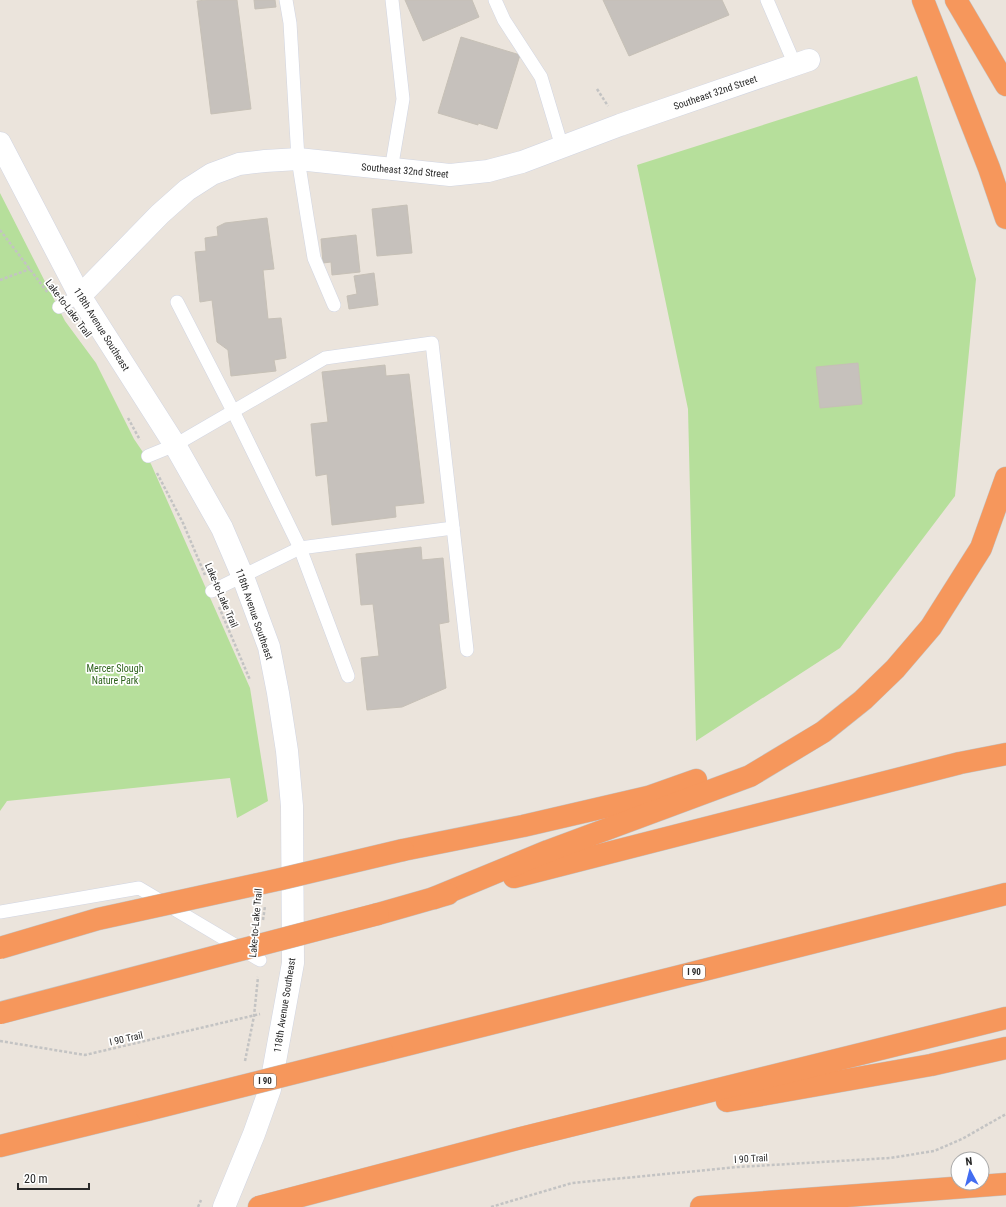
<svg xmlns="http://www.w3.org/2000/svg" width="1006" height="1207" viewBox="0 0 1006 1207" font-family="'Roboto Condensed',sans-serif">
  <rect width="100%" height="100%" fill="#ebe4dc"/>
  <g fill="#b6df9b">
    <path d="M917,76L976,279L955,496L840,648L696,741L688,409L637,165Z"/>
    <path d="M0,193L65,321L96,363L134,439L151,464L250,688L268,801L237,818L230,778L7,801L0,811Z"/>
  </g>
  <g fill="#c6c1bc" stroke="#c6c0b6">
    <path d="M206,0H237L251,109L211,114L197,1Z"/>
    <path d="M254,0H275L276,7L255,9Z"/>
    <path d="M405,0H472L479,17L423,41Z"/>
    <path d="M603,0H722L729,15L629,56Z"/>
    <path d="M461,37L520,55L497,129L478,123V125L438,113Z"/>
    <path d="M407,205L412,253L377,256L372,209Z"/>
    <path d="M267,218L274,269L263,270L268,319L281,318L286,358L274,360L276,371L231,376L228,350L217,342L212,300L200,302L195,252L206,251L205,238L218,236L217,227L225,223Z"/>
    <path d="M356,235L360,272L332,275L331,262L323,263L321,239Z"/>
    <path d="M374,273L378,305L349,309L347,296L357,294L354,276Z"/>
    <path d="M858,363L862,404L820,408L816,367Z"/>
    <path d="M385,365L386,376L409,374L424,503L395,506L396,517L332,525L327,474L316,476L311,424L328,422L322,372Z"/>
    <path d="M421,547L422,560L443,558L449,622L439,624L446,688L402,707L367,710L361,658L379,656L373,604L361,605L356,554Z"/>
  </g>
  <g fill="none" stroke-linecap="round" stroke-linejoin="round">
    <defs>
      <g id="lane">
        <path d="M286,0L290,23L298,159L307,216L314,258L334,305"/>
        <path d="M495,0L504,20L541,77L562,147"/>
        <path d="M767,0L795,65"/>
        <path d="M391,170L403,99L392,0"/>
        <path d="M177,302L233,411L300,548L348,676"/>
        <path d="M59,307L80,296"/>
        <path d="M148,456L175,445L325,358L432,343L467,650"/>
        <path d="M212,591L300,548L453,528"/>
        <path d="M0,912L139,888L260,960"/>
      </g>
      <path id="street" d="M80,296L160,214L187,190L212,174L239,164L265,161L298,159L450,175L488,171L522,162L620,125L809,60"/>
      <path id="secondary" d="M0,143L80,296L175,445L222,528L243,577L269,647L278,693L287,751L292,806L293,963L270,1089L254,1134L224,1207"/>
      <g id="highway">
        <path d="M923,0L989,168L1006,218"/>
        <path d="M956,0L1006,85"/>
        <path d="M403,850L523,826L648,797L696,780"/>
        <path d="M514,877L960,763L1006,754"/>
        <path d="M434,898L548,851L750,776L823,732L863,700L895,669L931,627L981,548L1006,478"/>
        <path d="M378,914L448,894"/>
        <path d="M382,1051L1006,894"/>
        <path d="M727,1101L931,1065L1006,1048"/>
        <path d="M0,1146L147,1110"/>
        <path d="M259,1207L521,1138L1006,1018"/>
        <path d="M701,1207L1006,1184"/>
      </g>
    </defs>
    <use href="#lane" stroke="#d1d5e2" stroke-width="14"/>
    <use href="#street" stroke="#d1d5e2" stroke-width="23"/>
    <use href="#secondary" stroke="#d1d5e2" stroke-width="23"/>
    <use href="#highway" stroke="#c3c3c3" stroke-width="23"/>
    <g stroke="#c3c3c3" stroke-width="2.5" stroke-dasharray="3 2" stroke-linecap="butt">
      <path d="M597,89L608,106"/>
      <path d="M0,230L48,293"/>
      <path d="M0,280L30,269"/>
      <path d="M128,418L140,440"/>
      <path d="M157,473L183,523L205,575"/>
      <path d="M219,607L250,680"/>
      <path d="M263,920L265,906"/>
      <path d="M0,1041L85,1055L260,1014"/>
      <path d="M245,1061L254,1016L258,977"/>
      <path d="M198,1207L201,1200"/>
      <path d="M491,1207L572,1183L738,1167L890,1158L934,1151L962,1139L1006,1114"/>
    </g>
    <use href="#lane" stroke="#fff" stroke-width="13"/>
    <use href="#street" stroke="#fff" stroke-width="22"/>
    <use href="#secondary" stroke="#fff" stroke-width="22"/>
    <use href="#highway" stroke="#f6975c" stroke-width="22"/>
    <defs>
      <g id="highway-bridge">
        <path d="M0,948L98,919L281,879L403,850"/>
        <path d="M0,1013L378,914"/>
        <path d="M147,1110L382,1051"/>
      </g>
    </defs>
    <use href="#highway-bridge" stroke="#c3c3c3" stroke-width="23" stroke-linecap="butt"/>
    <use href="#highway-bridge" stroke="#f6975c" stroke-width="22"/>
  </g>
  <g text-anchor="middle" stroke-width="3.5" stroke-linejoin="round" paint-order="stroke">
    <g fill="#fff" stroke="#6a6a6a" stroke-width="1">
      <rect x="683" y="965" width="22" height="14" rx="3"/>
      <rect x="254" y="1074" width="22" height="14" rx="3"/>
    </g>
    <g font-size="9" font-weight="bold" fill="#2a2a2a">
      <text x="694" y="975">I 90</text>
      <text x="265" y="1084">I 90</text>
    </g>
    <g font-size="10" fill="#2a2a2a" stroke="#fff">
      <text transform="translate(715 92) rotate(-19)" y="4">Southeast 32nd Street</text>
      <text transform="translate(405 170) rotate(5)" y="4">Southeast 32nd Street</text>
      <text transform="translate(69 308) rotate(53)" y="4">Lake-to-Lake Trail</text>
      <text transform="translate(102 329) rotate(58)" y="4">118th Avenue Southeast</text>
      <text transform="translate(222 595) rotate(67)" y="4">Lake-to-Lake Trail</text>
      <text transform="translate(255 614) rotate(71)" y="4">118th Avenue Southeast</text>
      <text transform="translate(255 923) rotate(-85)" y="4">Lake-to-Lake Trail</text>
      <text transform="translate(284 1005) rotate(-81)" y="4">118th Avenue Southeast</text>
      <text transform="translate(126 1038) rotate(-12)" y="4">I 90 Trail</text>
      <text transform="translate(751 1158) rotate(-3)" y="4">I 90 Trail</text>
    </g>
    <g font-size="10" fill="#2f631d" stroke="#fff">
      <text x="115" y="672">Mercer Slough<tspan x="115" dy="12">Nature Park</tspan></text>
    </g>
  </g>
  <g transform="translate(970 1171) rotate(353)"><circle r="19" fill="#ffffff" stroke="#aaaaaa"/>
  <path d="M0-3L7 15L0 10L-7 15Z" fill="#436df1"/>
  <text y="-6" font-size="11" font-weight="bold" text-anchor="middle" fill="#2a2a2a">N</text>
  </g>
  <path d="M18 1183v6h71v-6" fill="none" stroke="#2a2a2a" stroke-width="2"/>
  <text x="24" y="1183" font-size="12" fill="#2a2a2a" stroke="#ffffff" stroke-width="3" paint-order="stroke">20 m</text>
</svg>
